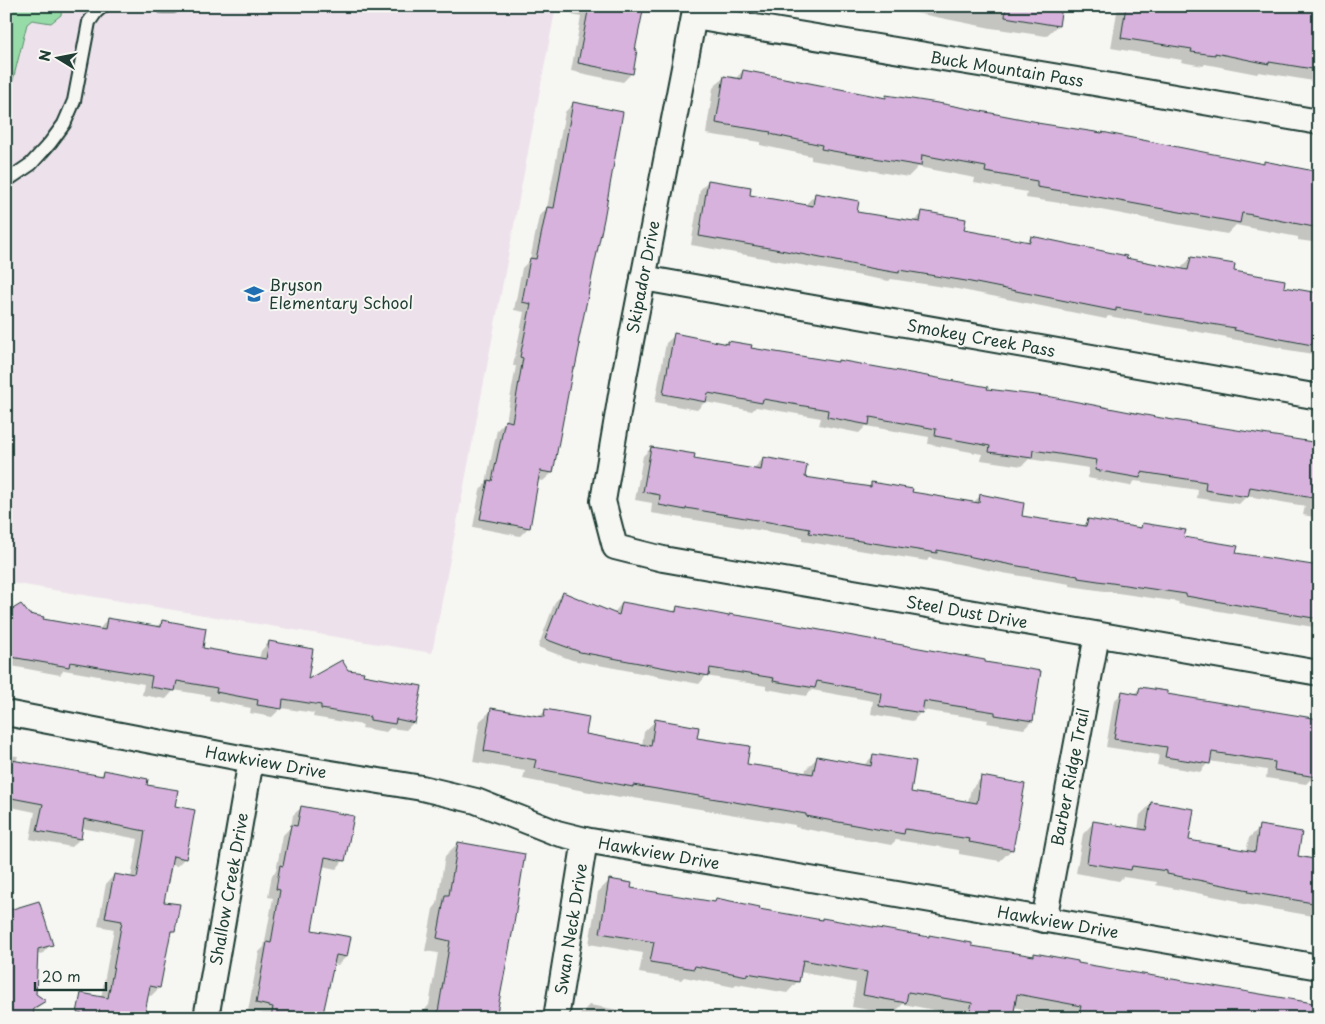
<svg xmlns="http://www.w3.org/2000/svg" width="1325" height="1024" viewBox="0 0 1325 1024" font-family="'Playpen Sans',sans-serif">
  <rect width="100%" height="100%" fill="#f6f6f2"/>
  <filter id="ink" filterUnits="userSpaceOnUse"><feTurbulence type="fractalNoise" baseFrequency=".02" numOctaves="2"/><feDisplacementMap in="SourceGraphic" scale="10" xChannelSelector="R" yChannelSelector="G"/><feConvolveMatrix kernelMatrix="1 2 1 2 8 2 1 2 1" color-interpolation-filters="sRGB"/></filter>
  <g filter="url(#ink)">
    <path fill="#ede2eb" d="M6,6H556L432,653L6,582Z"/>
    <path fill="#97dca8" stroke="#5b8c6e" d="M6,6H63L61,15L51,23L32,20L27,24L11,88L6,87Z"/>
    <g fill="#0003">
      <path d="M574,6H643L634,51L632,73L623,82L571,71L581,17L572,15Z"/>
      <path d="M863,6H1061L1058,25L1046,36L991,28L886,7L884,10Z"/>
      <path d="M1118,6L1319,7V82L1259,72L1257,74L1205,64L1203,66L1181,62L1182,60L1111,48Z"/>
      <path d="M743,71L885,99L887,97L1263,165L1264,163L1319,173V243L1298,240V237L1236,225L1227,234L1080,206L1026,198L1027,192L974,183L975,178L918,167L908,177L811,160V156L760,145V142L706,134L713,88L724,77L735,79Z"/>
      <path d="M573,104L574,368L571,371L552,473L543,481L537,480L529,527L520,536L473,527L480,490L486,483L497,430L506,421L516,366H513L524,312L514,310L522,268L530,260L539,216L547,208L565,112Z"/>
      <path d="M708,181L748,196L807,206V203L816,194L855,213L914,221L923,213L963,231L1026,243L1031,237L1125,259L1182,270V267L1191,258L1283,288L1319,294V355L1282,349V348L1226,338L1227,337L1108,316L1106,319L957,289L891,279L889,281L691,245L700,190Z"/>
      <path d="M675,335L726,345L729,342L750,349L837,363L839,361L986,390L1319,447V518L1303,515L1305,506L1247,496L1239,504L1197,498L1198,490L1135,481L1130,486L1088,478L1089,468L1029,459L1022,466L981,460L982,454L928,444L929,437L866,426L859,433L819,425L821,418L756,407L752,411L705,402L697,410L655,402L666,343Z"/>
      <path d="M651,448L693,460L755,470V467L764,458L804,478L867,488L872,483L911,493L972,504L981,495L1020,517L1082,527L1088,521L1138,529L1142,525L1235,554L1319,567V628L1178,604L1179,602L1070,586V584L1003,573L929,558L927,561L802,541V537L651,513L652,503L635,500L643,456Z"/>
      <path d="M563,594L613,614L622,603L672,613L677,608L727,617L730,615L1032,721L1024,729L987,723L988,720L922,710L921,712L913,721L871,714L873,701L812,690L806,696L766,689V686L706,676L699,684L572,660L538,647L555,602Z"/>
      <path d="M6,615H28L42,620L99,630L107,619L156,628L162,621L201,649L259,659L261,651L269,642L306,681L347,671L362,676L414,722L406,730L390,728L386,732L362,728L363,725L313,717L314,713L281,708L272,717L250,713L251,708L209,700L210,696L174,690L166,699L142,695L144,684L64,670L60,675L6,665Z"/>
      <path d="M1140,688L1166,695L1319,719V782L1310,780L1306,784L1266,778L1267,770L1209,761L1208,763L1200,772L1157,765L1159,755L1106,747L1114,701L1122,693L1134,694Z"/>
      <path d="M492,710L538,718L546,710L584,735L642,746L644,732L656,720L746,765L805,774L806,769L817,758L863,766L874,755L909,793L968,802L971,789L982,777L1023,785L1011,850L1000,861L959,854V850L896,840L891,845L795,827V825L622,796L620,798L523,779L525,771L473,762L480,721Z"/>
      <path d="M6,755L18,756L16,762L99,777L104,772L146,786L173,807L185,858L177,866L170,865L163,903L173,931L169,935L159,988L151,996L147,995L143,1018H81L83,1005L101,998L114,929L98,926L106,884L114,875L131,878L138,839L82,828L80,839L71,847L30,839L35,812L6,806Z"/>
      <path d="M1151,804L1188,841L1246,852L1249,838L1260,827L1297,857L1319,861V917L1238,903V901L1156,885L1157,882L1123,877L1119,881L1076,873L1083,834L1094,822L1138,830L1140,815Z"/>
      <path d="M302,807L344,860L336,869L322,866L311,931L346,957L338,965L333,964L322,1018H262L263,1014L248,1011L259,952L264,947L273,898L268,897L272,875L276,871L283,835L291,827L293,815Z"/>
      <path d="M458,843L495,1018H418L429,1005L438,953L425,951L433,909L437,904L445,856Z"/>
      <path d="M610,880L630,889L713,903L716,899L758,910L970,947L1032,957L1035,955L1077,964L1300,1002L1302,1001L1319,1004V1018H1069L1013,1007L1011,1018H960V1015L903,1004L893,1014L852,1007L856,983L800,972L798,981L787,993L736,984L734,987L684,977L681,980L639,973L643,953L589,944L598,892Z"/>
      <path d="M6,936L51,944L43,953L37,955L35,995L44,1002L32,1012Z"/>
      <path d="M589,1005L638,1013L642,1010L683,1017L577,1018Z"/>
    </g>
    <g fill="#d7b2dc" stroke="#1f3d34">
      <path d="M589,6H644L635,50H637L633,74L578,63Z"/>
      <path d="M1006,6H1062L1059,26L1005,17Z"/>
      <path d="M1126,6H1319V70L1269,62V64L1215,53V55L1191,52L1192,49L1121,38Z"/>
      <path d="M743,70L886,98V95L944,104L1038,122L1037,123L1102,133V132L1264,164V161L1319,172V228L1242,213L1240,223L1092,196L1037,187V181L985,172L986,167L922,155L921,166L821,149L822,145L770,134L771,132L716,123L724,76L741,79Z"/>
      <path d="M573,102L623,112L604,219L578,343L580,344L575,368H573L553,473L540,471L530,528L480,519L488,480L492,481L505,420L512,422L523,358L520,357L531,304L522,302L530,258L536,259L547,207L554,208Z"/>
      <path d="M708,180L751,187L750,195L813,206L815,193L859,201L857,212L920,222L922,211L966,219L964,230L1030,242L1031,236L1127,256L1126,258L1188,270L1191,257L1235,264L1234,271L1285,280L1284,287L1319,293V333L1314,332L1312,345L1234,330L1235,328L1116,308V311L966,281L899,270V273L875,269L786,251L699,236Z"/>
      <path d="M674,333L728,344V341L752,345L751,348L838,362V360L988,387L987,389L1052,397L1161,418L1319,443V499L1250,487L1248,497L1205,490L1206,482L1141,472L1140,478L1095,470L1097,460L1033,450L1032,458L989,452L990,446L935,436L936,429L870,417L869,425L827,417L828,410L763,399L762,403L708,393L706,402L663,394Z"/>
      <path d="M651,447L695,454L694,459L761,470L763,457L807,465L805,477L871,487V482L913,489L912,492L979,503L980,494L1024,503L1022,516L1086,526L1088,519L1141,528L1142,523L1186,530L1184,537L1238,546L1236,553L1319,566V619L1186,596V594L1078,578V576L1012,565L937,550V553L809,533L810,529L686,508V510L659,505L660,495L643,492Z"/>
      <path d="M563,592L619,615L622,602L676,612L677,606L729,616V614L754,618L985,660V662L1041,671L1033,721L995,715V712L924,701L922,713L879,706L881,693L817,681L815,688L773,681L774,678L710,668L709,676L580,652L545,639Z"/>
      <path d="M21,604L29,614L44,617L43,619L105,630L107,618L161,627L162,620L206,628L203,648L266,659L269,641L313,649L308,679L342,660L348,670L364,672L363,675L422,686L415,723L396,719L395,724L370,720V717L321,709V705L283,699L282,709L257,705L258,700L216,692L217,688L177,681L175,691L150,687L152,676L70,662L69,667L11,657L12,652L6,651V613Z"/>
      <path d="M1140,687L1167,691V694L1319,719V757L1316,777L1274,770L1275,762L1212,752L1210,764L1165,757L1167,747L1114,739L1122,691L1138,694Z"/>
      <path d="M491,708L544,717L545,709L589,717L586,734L651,746L655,719L699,727L697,738L750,746L747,764L813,774L817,756L871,766L873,754L916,761L911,792L977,803L981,776L1025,784L1013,850L969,842L970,839L905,829L904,834L882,830L806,816V814L633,785V787L534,768L536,760L484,751Z"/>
      <path d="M6,759L103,776L104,770L148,779L147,785L178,790L175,806L195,810L186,859L173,856L164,902L180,904L175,931H171L160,988L150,986L144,1018H88V1015L77,1013L81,993L108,998L122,921L105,918L114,874L137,878L145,831L84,819L81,839L37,831L43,804L6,797Z"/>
      <path d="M1151,802L1194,809L1189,840L1255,852L1259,825L1302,832L1298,856L1319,860V904L1248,892L1249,890L1167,874V871L1132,866L1131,870L1087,863L1093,821L1146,830Z"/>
      <path d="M301,806L354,816L345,861L325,857L312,930L351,937L347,957L336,955L322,1018H271L273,1007L256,1003L267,942L271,943L280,890L276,889L280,865L283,866L291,825L297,826Z"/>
      <path d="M458,842L525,854L513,929L496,1018H437L450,941L437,938L445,895H449Z"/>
      <path d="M609,879L632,883L631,888L715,902L716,898L760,907L759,909L822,920V918L929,937V935L972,943V946L1034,956V953L1078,961V963L1319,1004V1018H1078L1081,1006L1017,994L1013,1017L970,1011L972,1003L908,992L906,1003L863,995L867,972L803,960L799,982L747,973V976L695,966L694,969L650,962L654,942L600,933Z"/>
      <path d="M39,901L53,945L38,949L36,994L46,1001L34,1008L33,1018H6V911Z"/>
    </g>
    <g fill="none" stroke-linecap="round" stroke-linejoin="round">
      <defs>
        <g id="lane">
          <path d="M162,6H173"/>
          <path d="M6,181L31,164L50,143L64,124L74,101L89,22L96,12L103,6"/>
        </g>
        <g id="street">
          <path d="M696,6L624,377L603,501L615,547L663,559L1319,673"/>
          <path d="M694,17L1077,80L1319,122"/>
          <path d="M643,278L1319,397"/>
          <path d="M6,713L251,760L422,788L476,801L557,833L585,840L1319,967"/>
          <path d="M1044,920L1097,635"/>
          <path d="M206,1018L251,760"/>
          <path d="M556,1018L585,840"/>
        </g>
      </defs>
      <use href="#lane" stroke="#1f3d34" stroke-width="16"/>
      <use href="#street" stroke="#1f3d34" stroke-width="28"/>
      <use href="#lane" stroke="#f6f6f2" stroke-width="12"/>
      <use href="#street" stroke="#f6f6f2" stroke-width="24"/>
    </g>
  </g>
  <defs>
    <symbol id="school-bare" viewBox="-9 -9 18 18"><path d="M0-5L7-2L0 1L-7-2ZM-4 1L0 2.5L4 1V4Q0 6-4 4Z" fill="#1f6fb2" stroke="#f6f6f2" stroke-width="2.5" paint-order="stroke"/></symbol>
  </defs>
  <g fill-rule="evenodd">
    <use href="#school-bare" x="240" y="280" width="28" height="28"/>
  </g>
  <g text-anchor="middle" stroke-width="4" stroke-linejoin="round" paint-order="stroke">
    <g font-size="16" fill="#1f3d34" stroke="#f6f6f2">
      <text transform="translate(1007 69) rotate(9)" y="6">Buck Mountain Pass</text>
      <text transform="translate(643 277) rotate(-79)" y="6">Skipador Drive</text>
      <text transform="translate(981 338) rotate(10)" y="6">Smokey Creek Pass</text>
      <text transform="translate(967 612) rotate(10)" y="6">Steel Dust Drive</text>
      <text transform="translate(266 762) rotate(10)" y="6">Hawkview Drive</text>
      <text transform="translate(1070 777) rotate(-79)" y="6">Barber Ridge Trail</text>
      <text transform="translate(659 853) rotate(10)" y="6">Hawkview Drive</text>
      <text transform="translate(229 889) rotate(-80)" y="6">Shallow Creek Drive</text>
      <text transform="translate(1058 922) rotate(10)" y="6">Hawkview Drive</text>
      <text transform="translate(571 929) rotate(-81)" y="6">Swan Neck Drive</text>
    </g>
    <g font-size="16" fill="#1f3d34" stroke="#f6f6f2" text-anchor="start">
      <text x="269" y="291">Bryson<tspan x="269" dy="18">Elementary School</tspan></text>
    </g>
  </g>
  <rect width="1325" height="1024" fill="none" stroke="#f6f6f2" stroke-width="25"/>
  <rect x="12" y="12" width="1300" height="999" fill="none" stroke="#1f3d34" stroke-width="2" filter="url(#ink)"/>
  <g transform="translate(58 58) rotate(280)" stroke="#f6f6f2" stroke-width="4" paint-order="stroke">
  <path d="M0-4L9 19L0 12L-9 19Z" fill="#1f3d34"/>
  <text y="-8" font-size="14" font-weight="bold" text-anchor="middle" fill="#1f3d34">N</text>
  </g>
  <path d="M35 982v8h71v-8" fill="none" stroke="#1f3d34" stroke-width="2.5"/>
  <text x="42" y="982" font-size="15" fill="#1f3d34" stroke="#f6f6f2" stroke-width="4" paint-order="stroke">20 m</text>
</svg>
